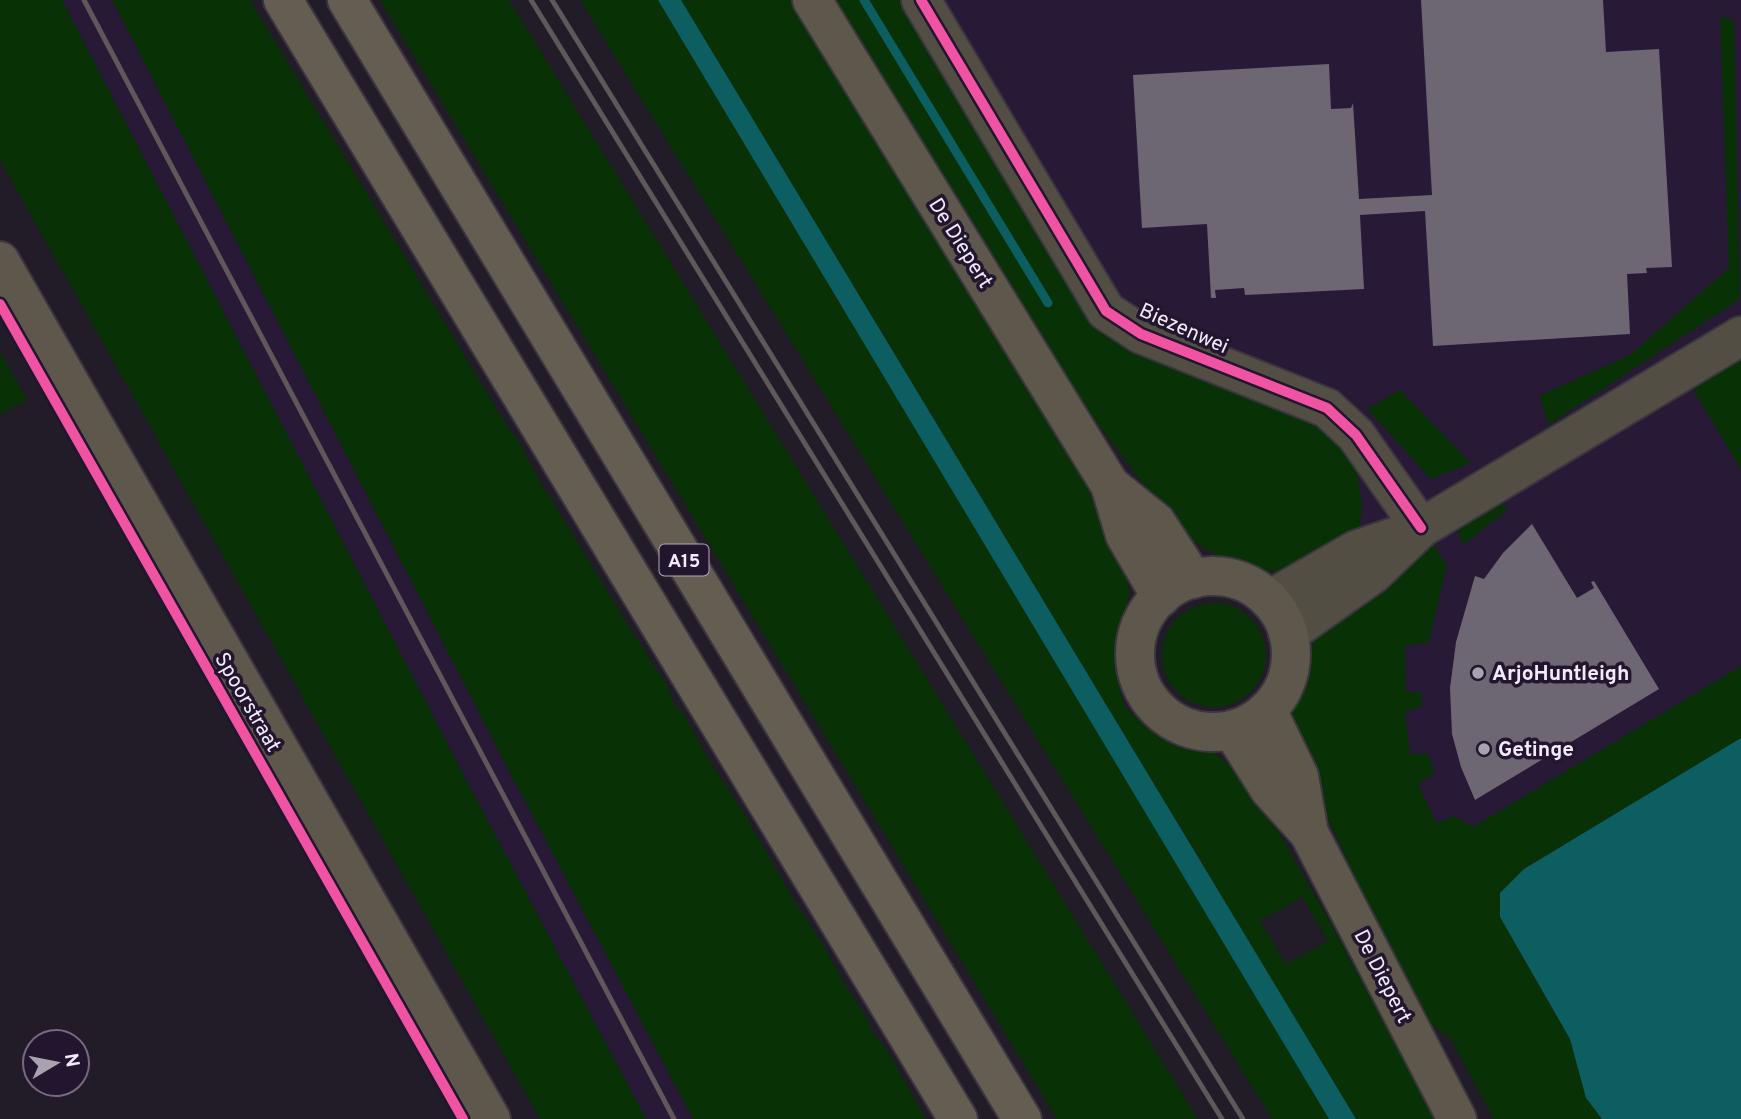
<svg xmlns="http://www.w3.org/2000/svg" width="1741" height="1119" viewBox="0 0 1741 1119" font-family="Overpass,sans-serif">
  <rect width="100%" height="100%" fill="#221b28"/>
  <g fill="#281936">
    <path d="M62,0H112L507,767L693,1119H646L471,789Z"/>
    <path d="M868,0H1741V1119H1516L1381,687L1164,423Z"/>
  </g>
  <g fill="#083105" fill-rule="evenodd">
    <path d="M0,0H62L471,789L646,1119H540L0,160Z"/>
    <path d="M112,0H250L510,431L516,437L545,491L550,497L618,609L667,686L674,704L683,713L707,757L743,812L792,897L824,946L841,978L870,1023V1029L887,1050L926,1119H693L507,767Z"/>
    <path d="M380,0H509L1198,1119H1057Z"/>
    <path d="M580,0H658L1329,1119H1272Z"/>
    <path d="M681,0H792L1085,484L1123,555L1130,594L1117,639L1115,669L1124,706L1148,728L1177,747L1215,753L1250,783L1330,922L1435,1119H1356ZM1302,897L1328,941L1286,964L1260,921Z"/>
    <path d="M835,0H904L1105,332L1299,414L1340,443L1357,471L1362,504L1360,531L1320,559L1277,572L1229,563L1180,533L1057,369Z"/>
    <path d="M1720,17L1734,20L1740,299L1549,425L1539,396L1630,355L1729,268Z"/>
    <path d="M0,352L27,400L0,415Z"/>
    <path d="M1741,355V470L1693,389Z"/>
    <path d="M1400,390L1471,463L1431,479L1367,409Z"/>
    <path d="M1500,497L1507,510L1463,545L1455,524Z"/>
    <path d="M1432,541L1447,566L1429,642L1405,646L1406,692H1421L1422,706L1405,712L1410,754H1428L1435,773L1418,784L1437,824L1454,816L1473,827L1741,666V738L1524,869L1500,917L1570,1039L1586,1098L1602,1119H1494L1451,1039L1419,1015L1299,756L1291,713L1306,660L1318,631Z"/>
    <circle cx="1214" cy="655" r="52"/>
  </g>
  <g fill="#0d5e61">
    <path d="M658,0H681L1356,1119H1329Z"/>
    <path d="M1741,738V1119H1602L1586,1098L1570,1039L1500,917V893L1524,869Z"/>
  </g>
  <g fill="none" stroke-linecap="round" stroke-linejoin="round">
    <path stroke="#0d5e61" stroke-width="9" d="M864,0L1048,303"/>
  </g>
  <g fill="#6d6773">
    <path d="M1421,0H1603L1606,52L1659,49L1672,267L1646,268L1647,273L1627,274L1630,334L1433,346L1425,211L1360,215L1364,289L1245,295L1244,288L1215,290L1216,298H1211L1207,224L1142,228L1133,75L1329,64L1331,109L1351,108L1353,103L1359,199L1432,195Z"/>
    <path d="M1532,524L1577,598L1594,588L1591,582L1594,581L1659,689L1475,800L1461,767L1452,734L1450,688L1456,642L1475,576L1484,579L1503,553Z"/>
  </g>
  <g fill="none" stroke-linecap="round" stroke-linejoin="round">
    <defs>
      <g id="minor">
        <path d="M921,0L1106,311L1141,334L1327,408L1356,435L1421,528"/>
        <path d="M1269,600L1356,550L1412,531"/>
        <path d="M1288,634L1373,574L1421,528L1741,336"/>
      </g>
      <g id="major">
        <path d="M812,0L1110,485L1125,535L1161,597"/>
        <path d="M0,261L491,1119"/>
        <path d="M1110,485L1156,522L1193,579"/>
        <circle cx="1213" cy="654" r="78"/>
        <path d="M1267,710L1299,776L1309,833"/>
        <path d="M1232,730L1270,790L1309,833L1457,1119"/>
      </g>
      <g id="highway">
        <path d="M283,0L958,1119"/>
        <path d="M347,0L1022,1119"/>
      </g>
    </defs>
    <use href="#minor" stroke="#3b3540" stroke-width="42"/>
    <use href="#major" stroke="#3b3540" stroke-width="42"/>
    <use href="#highway" stroke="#3b3540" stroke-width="42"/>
    <use href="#minor" stroke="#524e44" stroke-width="38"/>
    <use href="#major" stroke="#5e574c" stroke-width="38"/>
    <use href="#highway" stroke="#645d51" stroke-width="38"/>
    <g stroke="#5e585a" stroke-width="5">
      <path d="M84,0L674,1119"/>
      <path d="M531,0L1222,1119"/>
      <path d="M552,0L1243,1119"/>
    </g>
    <defs>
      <g id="cycleway">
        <path d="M921,0L1106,311L1141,334L1327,408L1356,435L1421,528"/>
        <path d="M0,304L463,1119"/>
      </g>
    </defs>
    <use href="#cycleway" stroke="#22152e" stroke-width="15"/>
    <use href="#cycleway" stroke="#f153a3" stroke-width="10"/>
  </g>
  <g fill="#a9a2b1" stroke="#22152e" stroke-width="2.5">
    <circle cx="1478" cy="673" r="7"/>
    <circle cx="1484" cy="749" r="7"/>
  </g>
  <g text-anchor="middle" stroke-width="7" stroke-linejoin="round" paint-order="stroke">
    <rect fill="#22152e" stroke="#b4aabe" stroke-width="2" x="659.5" y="544.5" width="49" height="31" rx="5"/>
    <g font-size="19" font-weight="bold" fill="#f2eafb">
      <text x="684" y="567">A15</text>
    </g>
    <g font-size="21" fill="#f2eafb" stroke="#22152e">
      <text transform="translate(961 243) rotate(58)" y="7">De Diepert</text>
      <text transform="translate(1184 328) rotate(24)" y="7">Biezenwei</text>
      <text transform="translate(248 702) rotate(60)" y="7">Spoorstraat</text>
      <text transform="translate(1383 976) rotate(63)" y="7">De Diepert</text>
    </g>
    <g font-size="21" font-weight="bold" fill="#f2eafb" stroke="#22152e" text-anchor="start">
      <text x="1492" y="680">ArjoHuntleigh</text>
      <text x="1498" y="756">Getinge</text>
    </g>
  </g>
  <g transform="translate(56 1063) rotate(80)"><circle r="33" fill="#22152e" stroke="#756a80" stroke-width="2"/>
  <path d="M0-5L12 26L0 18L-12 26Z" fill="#a9a2b1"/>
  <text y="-10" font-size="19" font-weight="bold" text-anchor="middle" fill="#f2eafb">N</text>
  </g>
</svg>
